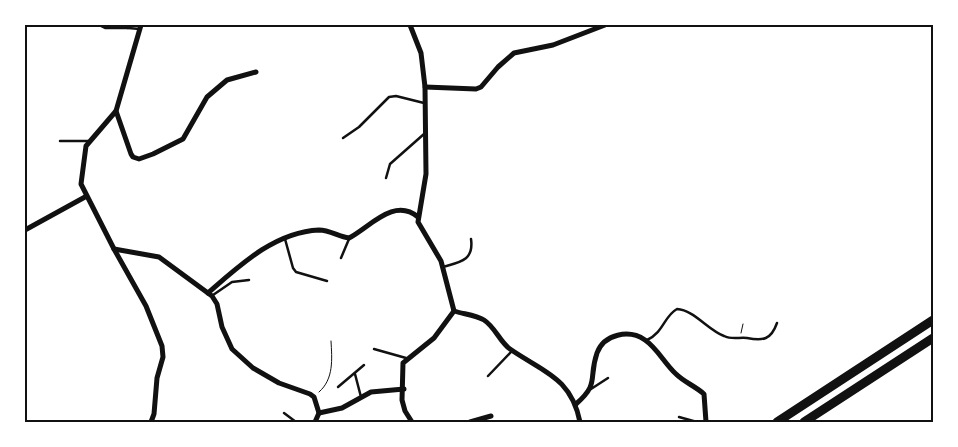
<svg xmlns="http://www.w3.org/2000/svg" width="958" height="447" viewBox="0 0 958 447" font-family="'Roboto Condensed',sans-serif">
  <rect width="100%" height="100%" fill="#fff"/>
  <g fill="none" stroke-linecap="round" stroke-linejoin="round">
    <g stroke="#111" stroke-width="1">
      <path d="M741,333L743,324"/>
      <path d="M319,392C334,379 332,359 331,341"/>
    </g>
    <g stroke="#111" stroke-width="2.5">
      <path d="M99,25L105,28H128"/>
      <path d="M126,25L128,28L140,29"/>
      <path d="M343,138L359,127L389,97L396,96L424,103"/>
      <path d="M60,141H88"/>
      <path d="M386,178L390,164L424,134"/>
      <path d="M285,239L293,268L296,272L327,281"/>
      <path d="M341,258L349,239"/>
      <path d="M443,267C461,262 474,260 471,239"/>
      <path d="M213,295L232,282L249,280"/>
      <path d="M647,340C664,332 664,316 677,309C694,310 708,330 724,336C732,340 739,337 747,338C763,341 771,340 777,323"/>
      <path d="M374,349L406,358"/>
      <path d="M355,374L361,397"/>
      <path d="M488,376L511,352"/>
      <path d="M338,387L364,365"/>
      <path d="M591,389L608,378"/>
      <path d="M284,413L296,422"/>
      <path d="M679,417L697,422"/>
    </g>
    <g stroke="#111" stroke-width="5">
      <path d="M141,25L116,111L86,146L81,184L114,249L146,306L162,346L163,357L157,378L154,414L151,422"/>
      <path d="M410,25L421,53L425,87L426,174L418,222L441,261L454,311C463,314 476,315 484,320C495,327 500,342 510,349C543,372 571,377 580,422"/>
      <path d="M425,87L476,89L481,87L498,67L514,53L553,45L605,25"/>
      <path d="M116,111L131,154L133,157L139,159L153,154L183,139L207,97L227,80L256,72"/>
      <path d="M25,230L85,197"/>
      <path d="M114,249L159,257L212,296L217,304L222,327L232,349L253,368L279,383L310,394L314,397L319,413L315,422"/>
      <path d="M208,293C240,265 275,232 319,230C330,230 339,237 349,238C370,227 394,197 418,217"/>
      <path d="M576,404C600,383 588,379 597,353C604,334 629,329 645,340C657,348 665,364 676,374C684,382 695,386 704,394L706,422"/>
      <path d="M319,413L342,408L371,392L404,389"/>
      <path d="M412,422L405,411L402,400L403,363L434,338L454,311"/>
      <path d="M470,422L491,416"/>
    </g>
    <g stroke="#111" stroke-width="9">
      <path d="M777,422L933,320"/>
      <path d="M804,422L933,338"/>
    </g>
  </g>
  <rect width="958" height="447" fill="none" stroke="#ffffff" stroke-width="52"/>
  <rect x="26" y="26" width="906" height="395" fill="none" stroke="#111" stroke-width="2"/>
</svg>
